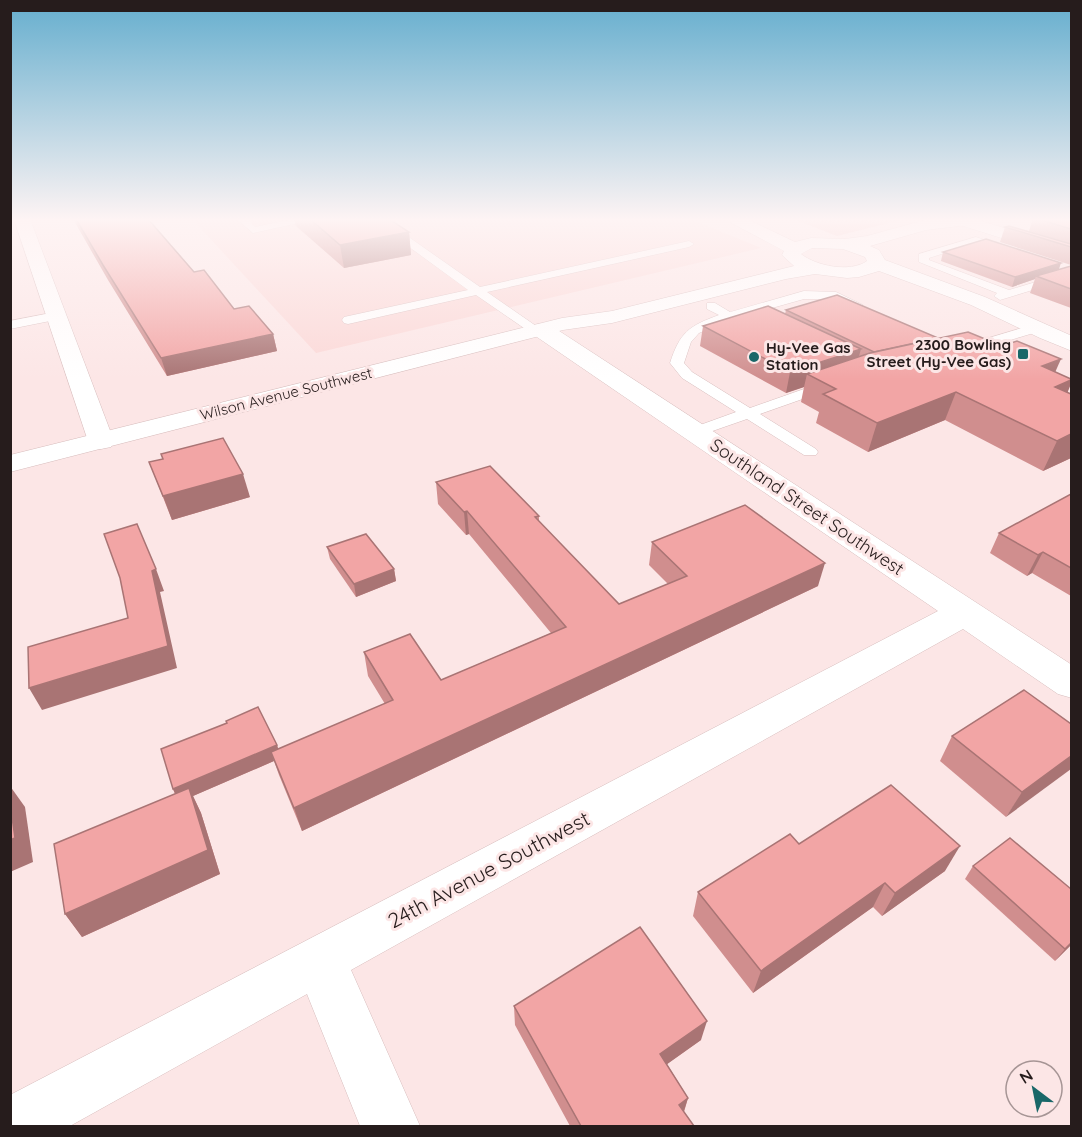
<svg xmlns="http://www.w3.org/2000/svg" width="1082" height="1137" viewBox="0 0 1082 1137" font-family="Quicksand,sans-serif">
  <rect width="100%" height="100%" fill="#fce6e6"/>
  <path fill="#fbd8d7" d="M192,219H691L761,248L316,353Z"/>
  <path fill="#f3c2c1" d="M793,219H905L837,236Z"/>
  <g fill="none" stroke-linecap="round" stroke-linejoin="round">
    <defs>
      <g id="lane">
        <path d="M237,219H248L255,227L294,219H317L253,233Z"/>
        <path d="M371,219H383L480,287L689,241L694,244L689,247L487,292L539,328L540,331L539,334L534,335L476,295L348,324L344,323L342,320L344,317L468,290Z"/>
        <path d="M976,237L1008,248L1003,251L976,243L929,258V260L1009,290L1072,271V278L1000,300L994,296L997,293L919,262V254Z"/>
        <path d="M804,291L836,292L863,305L857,309L834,299H804L733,319L699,333L691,342L684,363L692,372L750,408L821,383H831L833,386L831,389L760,414L816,449L818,452L816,455H804L747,419L701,435H689L687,432L689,429L736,412L682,378L670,363C680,332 689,326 719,315L707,309V303H715L730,312Z"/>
        <path d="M56,312L60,313L62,316L60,319L10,329V321Z"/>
        <path d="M1032,325L1037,326L1038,329L1037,332L967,353L960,349L962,346Z"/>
      </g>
      <g id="street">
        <path d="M14,219H30L114,441L111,447L101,449L91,447L88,441Z"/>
        <path d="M960,219H975L1072,249V260L960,225L958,222Z"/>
        <path d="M542,324L550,325L1072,665V698L1058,694L963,629L351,970L420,1126H360L307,994L70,1126H10V1095L938,611L534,335L531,330L534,325Z"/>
      </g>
      <path id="secondary" d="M724,219H747L795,242L811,238L845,239L867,236L925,220L983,219L975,224L926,230L870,246L879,250L885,260L985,297L1072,336V351L1040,338L971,305L879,271L859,277L847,278L815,274L786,279L612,323L563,330L10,472V455L562,318L612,311L794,266L782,255L784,251ZM812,248L843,249L865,257L867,261C850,273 816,266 801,254Z"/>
    </defs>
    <use href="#lane" stroke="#d7bdbd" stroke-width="1"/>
    <use href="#street" stroke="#d7bdbd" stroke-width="1"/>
    <use href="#secondary" stroke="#d7bdbd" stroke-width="1"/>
    <use href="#lane" fill="#fff" fill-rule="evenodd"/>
    <use href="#street" fill="#fff" fill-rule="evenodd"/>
    <use href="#secondary" fill="#fff" fill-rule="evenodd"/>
  </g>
  <g fill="#d08e8e">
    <path d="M73,219H148L194,272L234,309L273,334L277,351L167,376L108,280Z"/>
    <path d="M294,219H389L409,232L411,255L344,268L296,226Z"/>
    <path d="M1033,219H1071V265L1000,242L1005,227L1029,231Z"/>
    <path d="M943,252L1059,270L1071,266V308L1030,293L1035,279L1012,287L941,261Z"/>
    <path d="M786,310L938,338L1055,372L1068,392L1071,458L1043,471L945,420L868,452L816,423L819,412L801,402L804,387L786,393L700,346L703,326L785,314Z"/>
    <path d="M163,459L250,497L172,520L149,462Z"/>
    <path d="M436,482L539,516V522L619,604L668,584L649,565L652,542L818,586L302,831L279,775L274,761L193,796L201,813L220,874L82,937L65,914L175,794L173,789L277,745L278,749L385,704L368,676L364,652L441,680L551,633L469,534L466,535L438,504Z"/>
    <path d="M1071,494V596L1032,573L1027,576L990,553L999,533Z"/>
    <path d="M327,547L394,569L396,581L356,597L330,559Z"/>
    <path d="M1071,724L1006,817L940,761L952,736Z"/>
    <path d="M799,844L945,871L882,916L873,907L753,993L693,916L698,892Z"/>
    <path d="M973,866L1071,945L1055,961L965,879Z"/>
    <path d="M514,1006L701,1040L667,1064L688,1098L684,1112L694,1126H570L515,1025Z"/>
  </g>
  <g fill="#a97474">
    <path d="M409,232L411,255L344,268L340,245Z"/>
    <path d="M1061,263L1058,272L1036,276L1035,279L1012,287L1015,277Z"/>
    <path d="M273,334L277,351L167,376L161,358Z"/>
    <path d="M861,349L855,370L807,374L804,387L786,393L790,372Z"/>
    <path d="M1061,359L1049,386L1042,366Z"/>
    <path d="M1071,380V384L1061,408L1055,387Z"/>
    <path d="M956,392L945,420L868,452L877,423Z"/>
    <path d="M1071,434V458L1043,471L1057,441Z"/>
    <path d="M243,474L250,497L172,520L163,496Z"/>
    <path d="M467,511L469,534L466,535L464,512Z"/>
    <path d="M1043,552L1032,573L1027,576L1038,555Z"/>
    <path d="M825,563L818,586L302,831L294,808Z"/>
    <path d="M156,569L164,591L160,592L177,668L42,710L29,688L168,646L152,571Z"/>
    <path d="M394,569L396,581L356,597L354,584Z"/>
    <path d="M277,745L281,758L271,752L274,761L193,796L201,813L220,874L82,937L65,914L179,802L173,789Z"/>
    <path d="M1071,756V769L1006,817L1022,792Z"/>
    <path d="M10,786L25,807L33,862L10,872Z"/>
    <path d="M960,846L945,871L882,916L895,893Z"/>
    <path d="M885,883L873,907L753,993L761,971Z"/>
    <path d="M1071,943V945L1055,961L1065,949Z"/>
    <path d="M707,1021L701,1040L656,1072L660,1054Z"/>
    <path d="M688,1098L683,1114L679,1105Z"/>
  </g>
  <g fill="#f2a5a5" stroke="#a97474" stroke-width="1.5">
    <path d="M76,219H148L194,272L204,270L234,309L249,306L273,334L161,358L103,265Z"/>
    <path d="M310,219H389L409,232L340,245Z"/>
    <path d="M1038,219H1071V229Z"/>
    <path d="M1009,226L1071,244V247L1005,227Z"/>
    <path d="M986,239L1061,263L1015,277L943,252Z"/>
    <path d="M1071,266V289L1036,276Z"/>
    <path d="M837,295L938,338L874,352L786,310Z"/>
    <path d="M768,306L861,349L790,372L703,326Z"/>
    <path d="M968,332L1002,346L1017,341L1061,359L1042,366L1071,379V380L1055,387L1071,394V434L1057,441L956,392L877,423L823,394L836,389L807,374L870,353Z"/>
    <path d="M223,438L243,474L163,496L149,462L163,459L161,454Z"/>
    <path d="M490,466L539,516L535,517L619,604L687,576L652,542L745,505L825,563L294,808L271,752L393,700L364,652L410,634L441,680L566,627L467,511L464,512L436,482Z"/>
    <path d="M1071,494V568L1043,552L1038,555L999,533Z"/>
    <path d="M137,524L156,569L152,571L168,646L29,688L28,647L128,618L120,578L104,534Z"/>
    <path d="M366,534L394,569L354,584L327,547Z"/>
    <path d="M1024,690L1071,724V756L1022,792L952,736Z"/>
    <path d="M258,707L277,745L173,789L161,749L227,723L226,721Z"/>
    <path d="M891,785L960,846L895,893L885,883L761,971L698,892L790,834L799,844Z"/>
    <path d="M189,788L208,850L65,914L54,844Z"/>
    <path d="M10,803L15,838L10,840Z"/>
    <path d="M1010,838L1071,889V943L1065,949L973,866Z"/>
    <path d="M640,927L707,1021L660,1054L688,1098L679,1105L694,1126H581L514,1006Z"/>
  </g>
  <linearGradient id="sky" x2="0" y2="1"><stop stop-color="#65aece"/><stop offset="0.58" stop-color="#fef4f4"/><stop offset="1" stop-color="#fef4f4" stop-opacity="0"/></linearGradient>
  <rect width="1082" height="379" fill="url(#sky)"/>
  <g fill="#196768" stroke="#fce6e6" stroke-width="2">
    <rect x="1017" y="348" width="12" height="12" rx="3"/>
    <circle cx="754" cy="357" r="6"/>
  </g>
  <g text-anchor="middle" stroke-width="6" stroke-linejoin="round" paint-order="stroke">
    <g font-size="15" font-weight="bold" fill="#261c1c" stroke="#fce6e6" text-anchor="end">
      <text x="1011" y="350">2300 Bowling<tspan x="1011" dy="17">Street (Hy-Vee Gas)</tspan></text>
      <text x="766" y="353" text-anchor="start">Hy-Vee Gas<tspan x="766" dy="17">Station</tspan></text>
    </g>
    <g font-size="15" fill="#261c1c" stroke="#fce6e6">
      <text transform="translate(286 394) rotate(-14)" y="5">Wilson Avenue Southwest</text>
    </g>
    <g font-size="18" fill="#261c1c" stroke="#fce6e6">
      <text transform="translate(807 507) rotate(34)" y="6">Southland Street Southwest</text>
    </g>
    <g font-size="21" fill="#261c1c" stroke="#fce6e6">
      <text transform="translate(489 870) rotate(-28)" y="7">24th Avenue Southwest</text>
    </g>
  </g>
  <rect width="1082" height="1137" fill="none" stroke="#261c1c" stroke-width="24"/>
  <g transform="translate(1034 1089) rotate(328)"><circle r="28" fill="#fce6e6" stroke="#a69595" stroke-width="1.5"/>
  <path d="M0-4.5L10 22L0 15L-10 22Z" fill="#196768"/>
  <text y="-9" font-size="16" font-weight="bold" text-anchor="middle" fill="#261c1c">N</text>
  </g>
</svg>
